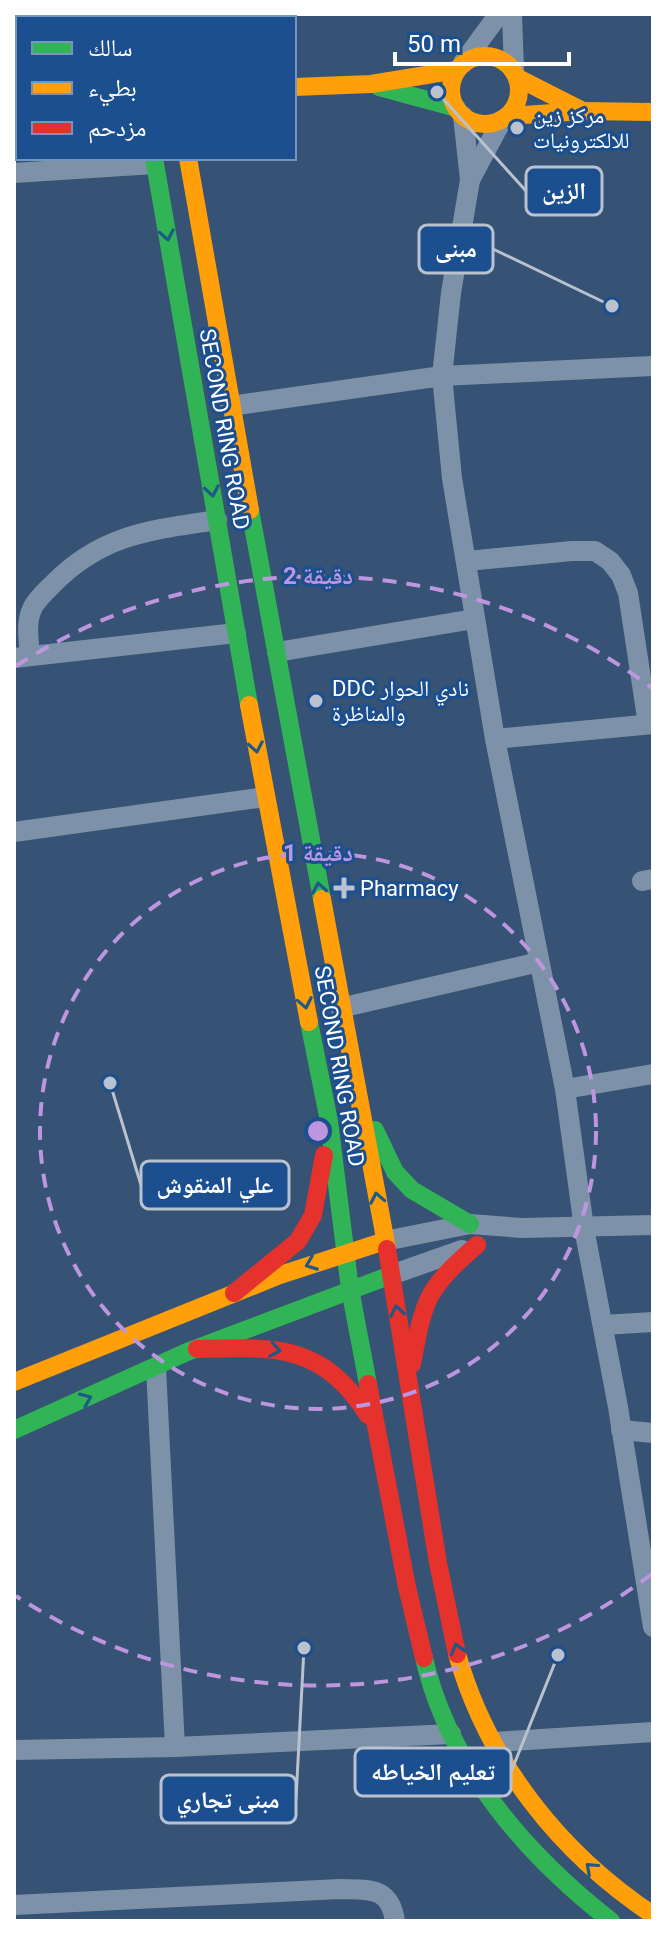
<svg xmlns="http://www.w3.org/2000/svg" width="667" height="1935" viewBox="0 0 667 1935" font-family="Roboto,'Noto Naskh Arabic',sans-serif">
  <rect width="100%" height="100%" fill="#365274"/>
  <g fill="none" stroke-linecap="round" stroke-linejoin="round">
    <g stroke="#7d92a8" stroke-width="20">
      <path d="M512,14L514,71"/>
      <path d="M463,63L499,14"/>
      <path d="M463,116L470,180L451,293L442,376L452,478L495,739L565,1089L584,1228L618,1407L653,1627"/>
      <path d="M14,173L154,164"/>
      <path d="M470,180L502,120"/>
      <path d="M230,406L442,376L653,366"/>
      <path d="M467,561L572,551H595L610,561L621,575L628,593L648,724"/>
      <path d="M277,652L474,619"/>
      <path d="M30,656C29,641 25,622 33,607C37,599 46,591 53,584C102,534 151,530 217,520"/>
      <path d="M14,658L236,633"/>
      <path d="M495,739L653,724"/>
      <path d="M14,832L265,797"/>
      <path d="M642,881L653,879"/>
      <path d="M340,1008L539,962"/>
      <path d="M565,1089L653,1074"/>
      <path d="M385,1241L470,1224L522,1228L653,1225"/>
      <path d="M391,1275L462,1250"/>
      <path d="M603,1325L653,1322"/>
      <path d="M156,1368L175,1747"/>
      <path d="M621,1430L653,1433"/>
      <path d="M494,1742L653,1732"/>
      <path d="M14,1750L175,1747L451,1734"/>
      <path d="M14,1905L340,1889C369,1890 390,1886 395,1921"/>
    </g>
    <g stroke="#30b455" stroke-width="18">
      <path d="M379,87L457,108"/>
      <path d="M154,158L249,705"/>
      <path d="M250,510L322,899"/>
      <path d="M309,1022L329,1121L350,1289L368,1384"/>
      <path d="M375,1130L395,1172L412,1190L470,1224"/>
      <path d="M14,1430L187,1352L391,1275"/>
      <path d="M424,1658C449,1766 525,1854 611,1921"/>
    </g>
    <g stroke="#ff9f0a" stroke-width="18">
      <path d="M134,14L135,18"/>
      <circle cx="485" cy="90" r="34"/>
      <path d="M518,78L583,111"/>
      <path d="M294,87L371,84L457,70"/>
      <path d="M507,116L583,111L653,112"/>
      <path d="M188,158L250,510"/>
      <path d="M249,705L309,1022"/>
      <path d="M322,899L387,1249"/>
      <path d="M14,1382L280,1275L385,1241"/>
      <path d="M457,1654C488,1763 560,1853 653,1915"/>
    </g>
    <g stroke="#e5322d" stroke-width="18">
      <path d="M164,14L165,18"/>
      <path d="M387,1249L438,1563L457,1654"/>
      <path d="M234,1293L298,1241L313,1215L324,1155"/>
      <path d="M197,1349C276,1347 321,1343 368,1415"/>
      <path d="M412,1364C424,1299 426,1289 477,1245"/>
      <path d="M368,1384L407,1587L424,1658"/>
    </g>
  </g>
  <defs><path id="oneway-chevron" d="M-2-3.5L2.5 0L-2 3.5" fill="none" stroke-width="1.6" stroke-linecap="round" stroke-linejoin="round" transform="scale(2)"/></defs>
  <g stroke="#1d5989">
    <use href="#oneway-chevron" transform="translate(167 235) rotate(80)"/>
    <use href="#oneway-chevron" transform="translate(212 491) rotate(80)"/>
    <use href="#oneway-chevron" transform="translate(256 747) rotate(80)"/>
    <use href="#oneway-chevron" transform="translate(319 888) rotate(-100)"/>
    <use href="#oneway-chevron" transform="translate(305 1003) rotate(79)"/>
    <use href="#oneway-chevron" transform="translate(377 1198) rotate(-101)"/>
    <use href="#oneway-chevron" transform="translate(311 1264) rotate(159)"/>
    <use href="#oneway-chevron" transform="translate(397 1311) rotate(-100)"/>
    <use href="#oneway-chevron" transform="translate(275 1350) rotate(10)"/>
    <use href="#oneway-chevron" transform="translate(86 1399) rotate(-23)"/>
    <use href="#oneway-chevron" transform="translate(457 1649) rotate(-106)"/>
    <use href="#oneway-chevron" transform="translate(591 1868) rotate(-138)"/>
  </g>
  <g fill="none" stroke="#bd96df" stroke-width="4" stroke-dasharray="14 10">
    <circle cx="318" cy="1131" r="278"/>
    <path d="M652 1574A555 555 0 0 1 16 1596M16 666A555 555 0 0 1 652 688"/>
  </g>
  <g fill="#b9c2ce" stroke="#1b4f8f" stroke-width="3">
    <circle cx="517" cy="128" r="8"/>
    <circle cx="316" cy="701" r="8"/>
    <path d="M340 876h8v8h8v8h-8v8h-8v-8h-8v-8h8z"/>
  </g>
  <g text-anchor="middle" stroke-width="6" stroke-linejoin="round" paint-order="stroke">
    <g font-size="22" fill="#fff" stroke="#1b4f8f" text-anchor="start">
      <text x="533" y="123">مركز زين<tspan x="533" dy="25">للالكترونيات</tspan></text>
      <text x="332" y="696">DDC نادي الحوار<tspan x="332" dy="25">والمناظرة</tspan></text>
      <text x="360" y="896">Pharmacy</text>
    </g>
    <g font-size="22" fill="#fff" stroke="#1b4f8f">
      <text transform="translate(225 429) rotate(80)" y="8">SECOND RING ROAD</text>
      <text transform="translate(340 1066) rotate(80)" y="8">SECOND RING ROAD</text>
    </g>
  </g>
  <circle cx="318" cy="1131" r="12" fill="#bd96df" stroke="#1b4f8f" stroke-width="4"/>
  <g font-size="24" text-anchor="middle" font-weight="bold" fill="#bd96df" stroke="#1b4f8f" stroke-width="6" stroke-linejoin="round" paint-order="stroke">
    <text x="318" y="584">2 دقيقة</text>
    <text x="318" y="861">1 دقيقة</text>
  </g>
  <path fill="none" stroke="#b9c2ce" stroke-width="3" d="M437 92L526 191M612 306L493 249M110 1083L141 1185M558 1655L511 1772M304 1648L296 1799"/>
  <g fill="#b9c2ce" stroke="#1b4f8f" stroke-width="3">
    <circle cx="437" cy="92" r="8"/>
    <circle cx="612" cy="306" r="8"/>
    <circle cx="110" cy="1083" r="8"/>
    <circle cx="558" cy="1655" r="8"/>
    <circle cx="304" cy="1648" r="8"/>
  </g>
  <g fill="#1b4f8f" stroke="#b9c2ce" stroke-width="3">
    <rect x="526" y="167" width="76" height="48" rx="8"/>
    <rect x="419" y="225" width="74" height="48" rx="8"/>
    <rect x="141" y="1161" width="148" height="48" rx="8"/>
    <rect x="355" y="1748" width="156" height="48" rx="8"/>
    <rect x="161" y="1775" width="135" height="48" rx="8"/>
  </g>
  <g font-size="24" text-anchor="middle" font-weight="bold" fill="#fff">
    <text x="564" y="199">الزين</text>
    <text x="456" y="257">مبنى</text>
    <text x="215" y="1193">علي المنقوش</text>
    <text x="433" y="1780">تعليم الخياطه</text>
    <text x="228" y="1808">مبنى تجاري</text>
  </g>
  <rect width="667" height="1935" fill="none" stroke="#ffffff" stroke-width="32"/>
  <rect x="16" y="16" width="280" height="144" fill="#1b4f8f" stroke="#7695bc" stroke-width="2"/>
  <rect x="32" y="42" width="40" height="12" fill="#30b455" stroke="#7695bc" stroke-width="2"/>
  <text x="88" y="56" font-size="24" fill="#ffffff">سالك</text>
  <rect x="32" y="82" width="40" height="12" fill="#ff9f0a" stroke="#7695bc" stroke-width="2"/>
  <text x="88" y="96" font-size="24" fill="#ffffff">بطيء</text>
  <rect x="32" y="122" width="40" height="12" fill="#e5322d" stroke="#7695bc" stroke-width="2"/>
  <text x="88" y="136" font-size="24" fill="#ffffff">مزدحم</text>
  <path d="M395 52v12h174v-12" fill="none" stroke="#ffffff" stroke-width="4"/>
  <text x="407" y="52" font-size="24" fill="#ffffff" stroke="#1b4f8f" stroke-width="6" paint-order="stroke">50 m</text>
</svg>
